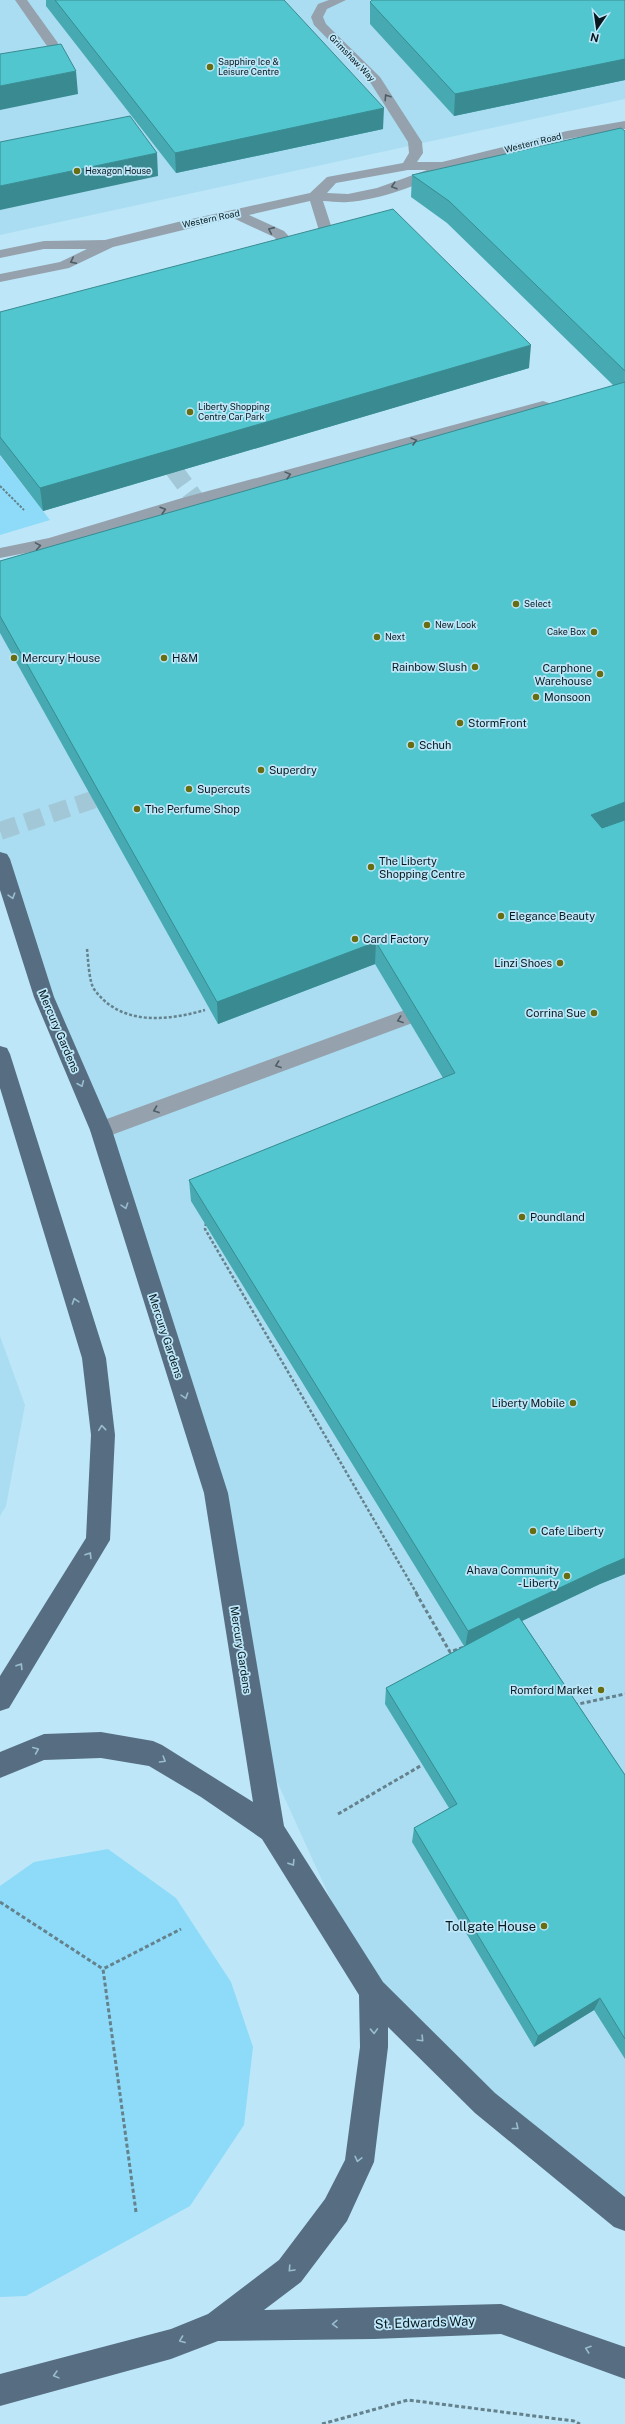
<svg xmlns="http://www.w3.org/2000/svg" width="625" height="2424" viewBox="0 0 625 2424" font-family="'Public Sans',sans-serif">
  <rect width="100%" height="100%" fill="#bde7f8"/>
  <g fill="#aaddf1">
    <path d="M0,0H625V99L0,235Z"/>
    <path d="M625,404V2216L373,1992L254,1731L216,1493L0,860V565Z"/>
    <path d="M0,1336L25,1405L6,1506L0,1516Z"/>
  </g>
  <g fill="#8ddbf8">
    <path d="M0,456L43,511L50,520L0,535Z"/>
    <path d="M108,1849L176,1898L231,1982L253,2047L244,2125L190,2206L26,2296L0,2297V1886L34,1862Z"/>
  </g>
  <g fill="none" stroke-linecap="round" stroke-linejoin="round">
    <g stroke="#a2c8d7" stroke-width="18" stroke-dasharray="18 9" stroke-linecap="butt">
      <path d="M158,448L210,519"/>
      <path d="M0,831L122,790"/>
    </g>
    <path stroke="#64818c" stroke-width="2" stroke-dasharray="2.5 1.5" stroke-linecap="butt" d="M0,486L24,510"/>
    <g stroke="#64818c" stroke-width="2.5" stroke-dasharray="3 2" stroke-linecap="butt">
      <path d="M87,949C88,958 89,982 94,989C120,1026 167,1021 205,1010"/>
      <path d="M206,1223L205,1229L417,1594"/>
    </g>
    <g stroke="#64818c" stroke-width="3" stroke-dasharray="4 2.5" stroke-linecap="butt">
      <path d="M416,1593L450,1652L464,1647"/>
      <path d="M574,1705L625,1694"/>
      <path d="M338,1814L422,1765"/>
      <path d="M0,1902L103,1969"/>
      <path d="M136,2212L103,1969L181,1929"/>
      <path d="M322,2424L408,2400L574,2421L580,2424"/>
    </g>
    <g fill="#95a2ad" fill-rule="evenodd">
      <path d="M15,0H27L58,43L57,46H47Z"/>
      <path d="M329,0H346L327,9L323,17L326,24L380,77L422,142L423,153L417,162H442L567,131L625,121V129L567,139L447,169C422,185 378,200 348,202C340,203 331,201 323,201L338,247L331,251L324,247L310,201L249,215L284,231L307,256L300,260L295,259L274,237L233,218L113,247L69,268L0,282V274L60,262L87,249H44L0,258V250L44,241L105,240L178,222L310,193L327,177L403,163L409,153L408,142L370,82L314,25L311,17L318,4ZM408,170H427L377,188L348,194L327,193L336,183Z"/>
      <path d="M543,401L549,403L551,406L549,409L194,506L57,547L0,558V548L49,538L182,498Z"/>
      <path d="M435,999L442,1002L445,1007L442,1012L109,1136L101,1138L93,1136L90,1130L93,1124Z"/>
    </g>
    <g fill="#576e82" fill-rule="evenodd">
      <path d="M0,852L7,854L10,859L54,997L112,1130L228,1493L284,1826L383,1982L495,2093L625,2197V2231L614,2227L475,2113L388,2027V2047L374,2162L347,2221L301,2282L264,2310L501,2304L625,2347V2379L501,2334L374,2339L218,2341L171,2359L0,2406V2374L171,2329L208,2314L279,2260L325,2199L345,2160L360,2047L359,1995L262,1839L201,1797L149,1766L101,1758L44,1760L0,1778V1752L44,1734L101,1732L153,1741L162,1745L253,1802L204,1493L90,1130L34,997L0,890Z"/>
      <path d="M0,1046L7,1048L10,1054L106,1358L115,1435L110,1540L9,1708L0,1711V1676L86,1538L91,1435L82,1358L0,1088Z"/>
    </g>
  </g>
  <g fill="#47aab2">
    <path d="M46,0H284L383,129L176,173L46,6Z"/>
    <path d="M625,0V80L454,116L370,24V2Z"/>
    <path d="M625,131V1574L600,1584L522,1621L625,1775V2059L594,2010L534,2047L412,1842L414,1828L449,1808L385,1704L386,1688L464,1646L191,1201L189,1180L443,1078L375,964L218,1024L0,633V561L614,386L447,223L411,197L412,175Z"/>
    <path d="M0,312L529,368L43,511L0,455Z"/>
  </g>
  <g fill="#398b91">
    <path d="M625,59V80L454,116L455,94Z"/>
    <path d="M76,71L78,94L0,110V86Z"/>
    <path d="M384,108L383,129L176,173L175,153Z"/>
    <path d="M157,153L158,176L0,210V186Z"/>
    <path d="M531,345L529,368L43,511L40,488Z"/>
    <path d="M625,802V823L587,837L591,815Z"/>
    <path d="M376,942L375,964L218,1024L217,1002Z"/>
    <path d="M625,1558V1574L600,1584L465,1648L468,1631L604,1567Z"/>
    <path d="M600,1998L594,2010L534,2047L538,2036Z"/>
  </g>
  <g fill="#52c6cf" stroke="#398b91">
    <path d="M55,0H284L384,108L175,153Z"/>
    <path d="M372,0H625V59L455,94L370,2Z"/>
    <path d="M61,44L76,71L0,86V54Z"/>
    <path d="M130,116L157,153L0,186V142Z"/>
    <path d="M621,128L625,131V371L449,201L412,175Z"/>
    <path d="M393,209L531,345L40,488L0,437V312Z"/>
    <path d="M625,382V802L591,815L602,828L625,820V1558L604,1567L468,1631L189,1180L455,1073L376,942L217,1002L0,616V561Z"/>
    <path d="M519,1617L625,1775V2039L600,1998L538,2036L414,1828L457,1804L386,1688Z"/>
  </g>
  <defs><path id="oneway-chevron" d="M-2-3.5L2.5 0L-2 3.5" fill="none" stroke-width="1.6" stroke-linecap="round" stroke-linejoin="round"/></defs>
  <g stroke="#4e5d66">
    <use href="#oneway-chevron" transform="translate(387 97) rotate(-123)"/>
    <use href="#oneway-chevron" transform="translate(394 186) rotate(163)"/>
    <use href="#oneway-chevron" transform="translate(271 230) rotate(-156)"/>
    <use href="#oneway-chevron" transform="translate(73 261) rotate(154)"/>
    <use href="#oneway-chevron" transform="translate(414 441) rotate(-15)"/>
    <use href="#oneway-chevron" transform="translate(288 475) rotate(-15)"/>
    <use href="#oneway-chevron" transform="translate(163 510) rotate(-17)"/>
    <use href="#oneway-chevron" transform="translate(38 546) rotate(-10)"/>
    <use href="#oneway-chevron" transform="translate(400 1020) rotate(160)"/>
    <use href="#oneway-chevron" transform="translate(278 1065) rotate(160)"/>
    <use href="#oneway-chevron" transform="translate(156 1110) rotate(160)"/>
  </g>
  <g stroke="#99bdcf">
    <use href="#oneway-chevron" transform="translate(12 896) rotate(73)"/>
    <use href="#oneway-chevron" transform="translate(81 1084) rotate(67)"/>
    <use href="#oneway-chevron" transform="translate(125 1206) rotate(72)"/>
    <use href="#oneway-chevron" transform="translate(75 1301) rotate(-108)"/>
    <use href="#oneway-chevron" transform="translate(185 1396) rotate(72)"/>
    <use href="#oneway-chevron" transform="translate(102 1428) rotate(-96)"/>
    <use href="#oneway-chevron" transform="translate(89 1555) rotate(-58)"/>
    <use href="#oneway-chevron" transform="translate(20 1666) rotate(-58)"/>
    <use href="#oneway-chevron" transform="translate(36 1750) rotate(-23)"/>
    <use href="#oneway-chevron" transform="translate(163 1760) rotate(31)"/>
    <use href="#oneway-chevron" transform="translate(292 1863) rotate(58)"/>
    <use href="#oneway-chevron" transform="translate(374 2031) rotate(88)"/>
    <use href="#oneway-chevron" transform="translate(421 2039) rotate(45)"/>
    <use href="#oneway-chevron" transform="translate(516 2127) rotate(39)"/>
    <use href="#oneway-chevron" transform="translate(358 2159) rotate(104)"/>
    <use href="#oneway-chevron" transform="translate(291 2269) rotate(133)"/>
    <use href="#oneway-chevron" transform="translate(335 2324) rotate(179)"/>
    <use href="#oneway-chevron" transform="translate(182 2340) rotate(159)"/>
    <use href="#oneway-chevron" transform="translate(588 2349) rotate(-161)"/>
    <use href="#oneway-chevron" transform="translate(56 2375) rotate(165)"/>
  </g>
  <g fill="#686d11" stroke="#bde7f8" stroke-width="1.5">
    <circle cx="210" cy="67" r="4"/>
    <circle cx="77" cy="171" r="4"/>
    <circle cx="190" cy="412" r="4"/>
    <circle cx="516" cy="604" r="4"/>
    <circle cx="427" cy="625" r="4"/>
    <circle cx="594" cy="632" r="4"/>
    <circle cx="377" cy="637" r="4"/>
    <circle cx="14" cy="658" r="4"/>
    <circle cx="164" cy="658" r="4"/>
    <circle cx="475" cy="667" r="4"/>
    <circle cx="600" cy="674" r="4"/>
    <circle cx="536" cy="697" r="4"/>
    <circle cx="460" cy="723" r="4"/>
    <circle cx="411" cy="745" r="4"/>
    <circle cx="261" cy="770" r="4"/>
    <circle cx="189" cy="789" r="4"/>
    <circle cx="137" cy="809" r="4"/>
    <circle cx="371" cy="867" r="4"/>
    <circle cx="501" cy="916" r="4"/>
    <circle cx="355" cy="939" r="4"/>
    <circle cx="560" cy="963" r="4"/>
    <circle cx="594" cy="1013" r="4"/>
    <circle cx="522" cy="1217" r="4"/>
    <circle cx="573" cy="1403" r="4"/>
    <circle cx="533" cy="1531" r="4"/>
    <circle cx="567" cy="1576" r="4"/>
    <circle cx="601" cy="1690" r="4"/>
    <circle cx="544" cy="1926" r="4"/>
  </g>
  <g text-anchor="middle" stroke-width="3.5" stroke-linejoin="round" paint-order="stroke">
    <g font-size="9" fill="#08181e" stroke="#bde7f8">
      <text transform="translate(352 58) rotate(46)" y="3">Grimshaw Way</text>
      <text transform="translate(533 143) rotate(-14)" y="3">Western Road</text>
      <text transform="translate(211 219) rotate(-12)" y="3">Western Road</text>
    </g>
    <g font-size="9" fill="#08181e" stroke="#bde7f8" text-anchor="start">
      <text x="218" y="65">Sapphire Ice &amp;<tspan x="218" dy="10">Leisure Centre</tspan></text>
      <text x="85" y="174">Hexagon House</text>
      <text x="198" y="410">Liberty Shopping<tspan x="198" dy="10">Centre Car Park</tspan></text>
      <text x="524" y="607">Select</text>
      <text x="435" y="628">New Look</text>
      <text x="586" y="635" text-anchor="end">Cake Box</text>
      <text x="385" y="640">Next</text>
    </g>
    <g font-size="11" fill="#08181e" stroke="#bde7f8" text-anchor="start">
      <text x="22" y="662">Mercury House</text>
      <text x="172" y="662">H&amp;M</text>
      <text x="467" y="671" text-anchor="end">Rainbow Slush</text>
      <text x="592" y="672" text-anchor="end">Carphone<tspan x="592" dy="13">Warehouse</tspan></text>
      <text x="544" y="701">Monsoon</text>
      <text x="468" y="727">StormFront</text>
      <text x="419" y="749">Schuh</text>
      <text x="269" y="774">Superdry</text>
      <text x="197" y="793">Supercuts</text>
      <text x="145" y="813">The Perfume Shop</text>
      <text x="379" y="865">The Liberty<tspan x="379" dy="13">Shopping Centre</tspan></text>
      <text x="509" y="920">Elegance Beauty</text>
      <text x="363" y="943">Card Factory</text>
      <text x="552" y="967" text-anchor="end">Linzi Shoes</text>
      <text x="586" y="1017" text-anchor="end">Corrina Sue</text>
      <text x="530" y="1221">Poundland</text>
      <text x="565" y="1407" text-anchor="end">Liberty Mobile</text>
      <text x="541" y="1535">Cafe Liberty</text>
      <text x="559" y="1574" text-anchor="end">Ahava Community<tspan x="559" dy="13">- Liberty</tspan></text>
      <text x="593" y="1694" text-anchor="end">Romford Market</text>
    </g>
    <g font-size="11" fill="#08181e" stroke="#bde7f8">
      <text transform="translate(59 1031) rotate(67)" y="4">Mercury Gardens</text>
      <text transform="translate(166 1336) rotate(72)" y="4">Mercury Gardens</text>
      <text transform="translate(241 1650) rotate(81)" y="4">Mercury Gardens</text>
    </g>
    <g font-size="13" fill="#08181e" stroke="#bde7f8" text-anchor="end">
      <text x="536" y="1931">Tollgate House</text>
    </g>
    <g font-size="13" fill="#08181e" stroke="#bde7f8">
      <text transform="translate(425 2322) rotate(-2)" y="5">St. Edwards Way</text>
    </g>
  </g>
  <g transform="translate(597 28) rotate(193)" stroke="#bde7f8" stroke-width="3" paint-order="stroke">
  <path d="M0-3L7 15L0 10L-7 15Z" fill="#08181e"/>
  <text y="-6" font-size="11" font-weight="bold" text-anchor="middle" fill="#08181e">N</text>
  </g>
</svg>
